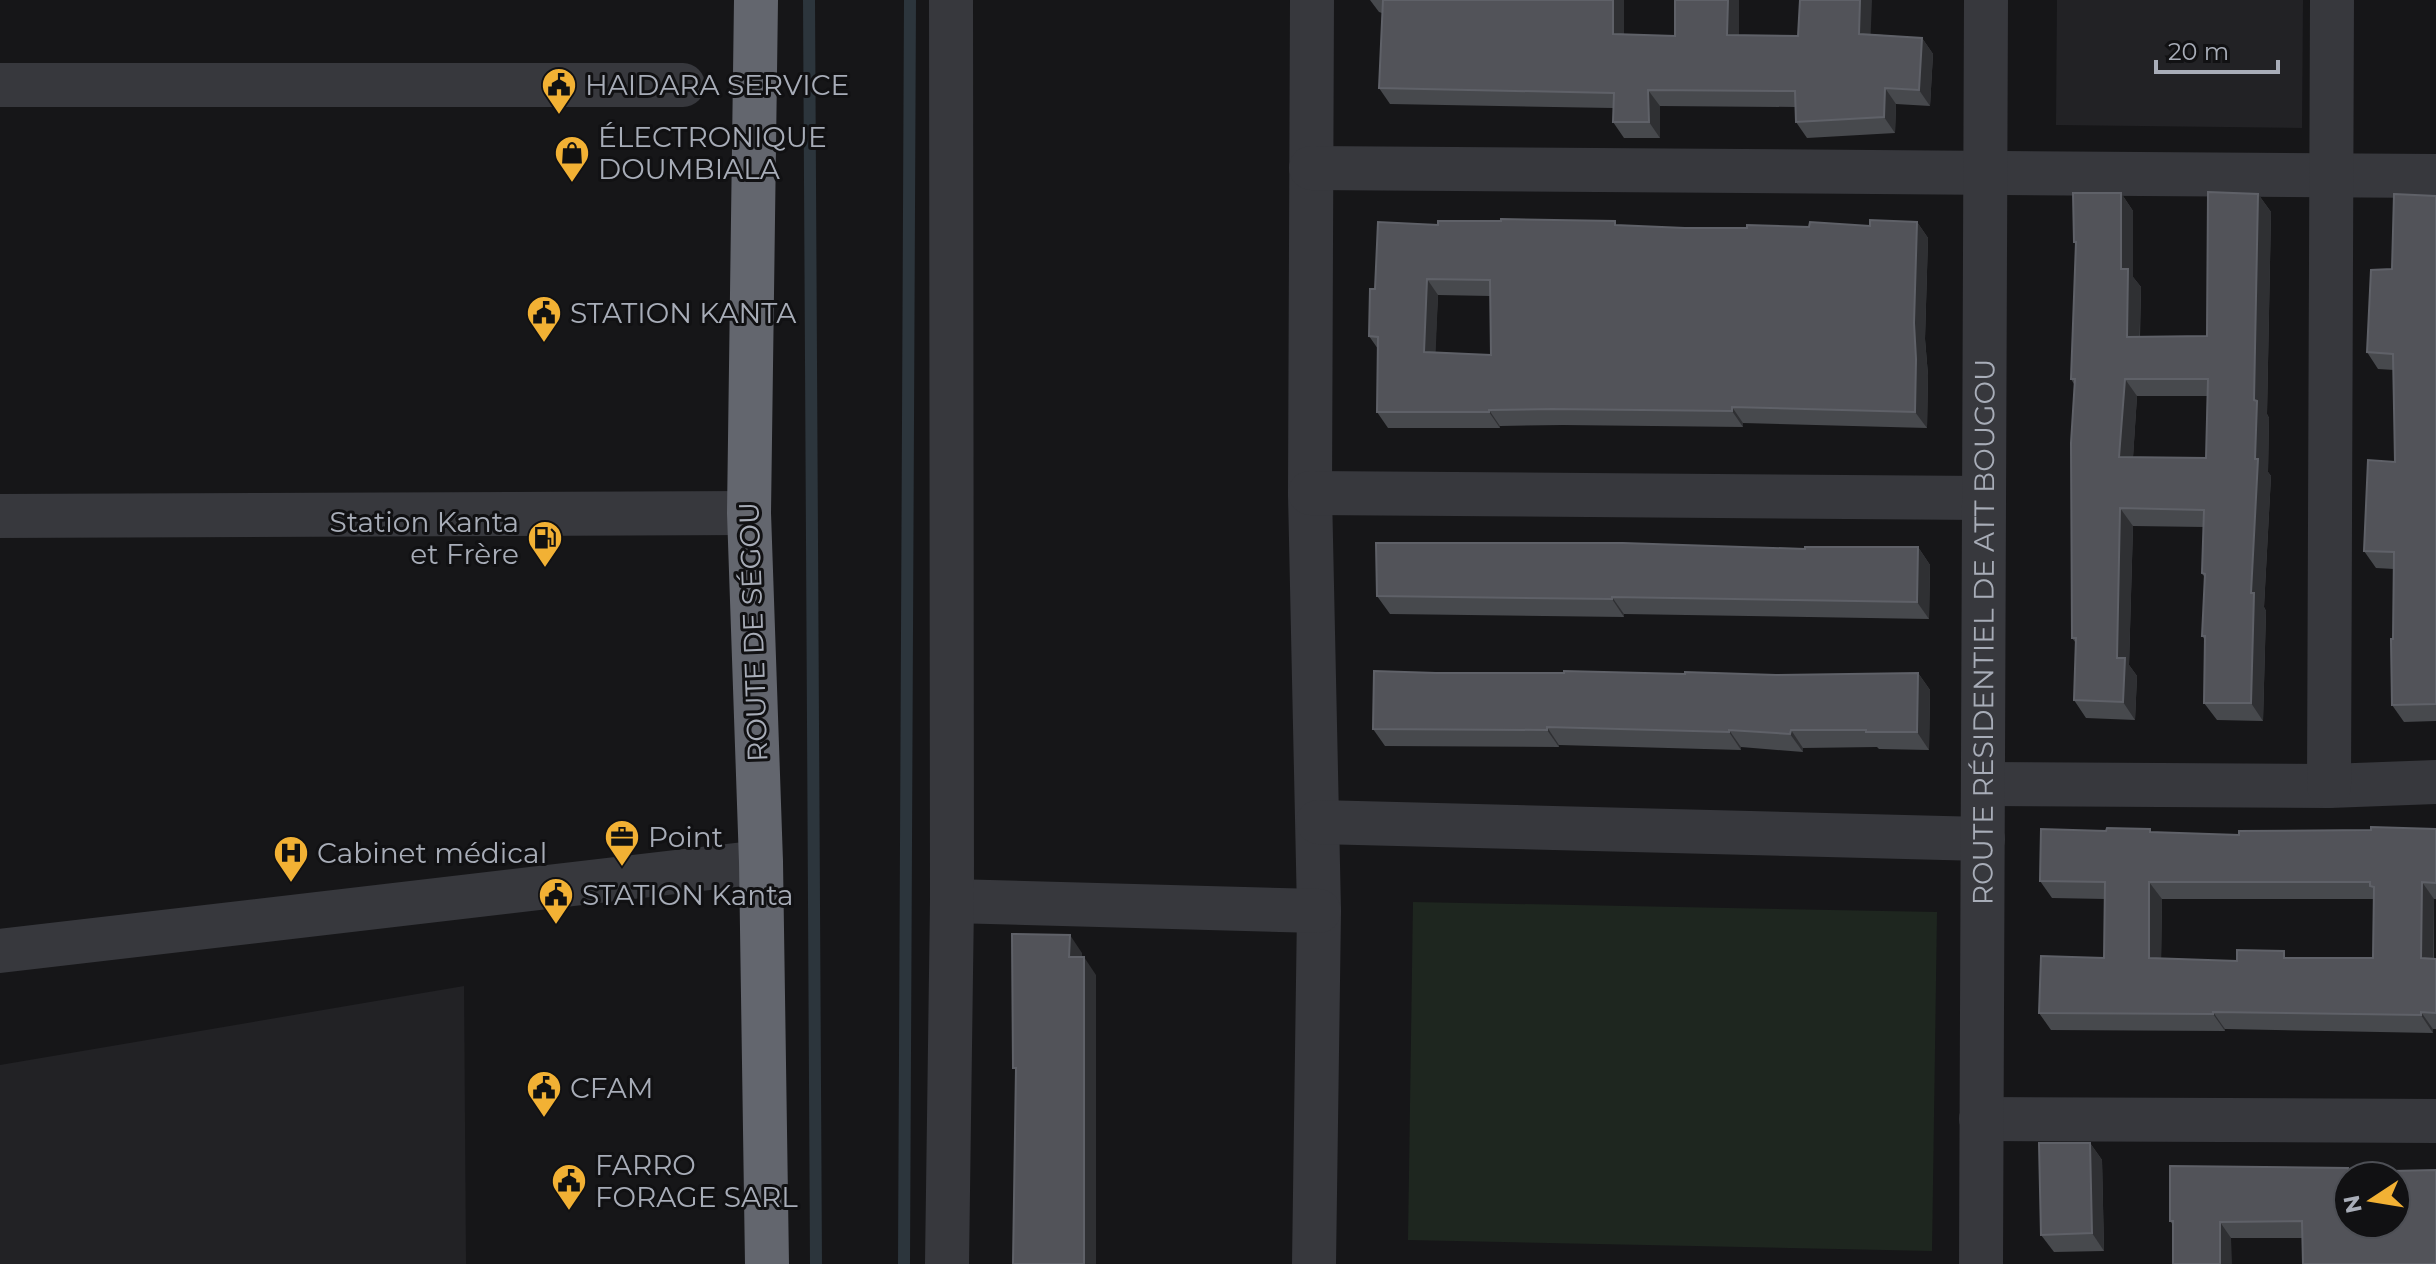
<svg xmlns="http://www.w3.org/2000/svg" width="2436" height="1264" viewBox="0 0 2436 1264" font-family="Montserrat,sans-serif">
  <rect width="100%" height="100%" fill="#161618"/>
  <g fill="#222225">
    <path d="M2057,0H2303L2302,128L2056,125Z"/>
    <path d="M464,986L466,1264H0V1065Z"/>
  </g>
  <path fill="#1e261f" d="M1413,902L1937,912L1932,1251L1408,1240Z"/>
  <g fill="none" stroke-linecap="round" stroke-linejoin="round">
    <g stroke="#2c353c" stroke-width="12">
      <path d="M809,0L816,1264"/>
      <path d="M904,1264L910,0"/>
    </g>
    <g stroke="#37383d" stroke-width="44">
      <path d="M1312,0L1310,493L1319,911L1314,1264"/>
      <path d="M0,85H683"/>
      <path d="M1311,168L2436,176"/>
      <path d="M1310,493L1984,498"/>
      <path d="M0,516L749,513"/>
      <path d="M1983,784L2329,786L2436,782"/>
      <path d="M2329,786L2332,0"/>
      <path d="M1318,822L1983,839"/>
      <path d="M952,901L1319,911"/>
      <path d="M0,951L761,862"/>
      <path d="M1981,1119L2436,1121"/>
      <path d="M947,1264L952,901L951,0"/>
      <path id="s1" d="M1981,1264L1986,0"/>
    </g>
    <path stroke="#63666e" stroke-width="44" d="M756,0L749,513L761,862L767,1264"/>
  </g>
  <g fill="#47494d" fill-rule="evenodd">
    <path d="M1370,0H1624V34L1675,36H1798L1871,34L1922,38L1933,54L1930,106L1896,104L1895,133L1807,138L1796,122V107L1660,106V138H1624L1613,122V108L1390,104L1379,88L1382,13L1379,12Z"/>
    <path d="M2121,193L2133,211V277L2141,287L2140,337L2207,336L2258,194L2271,212L2267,414L2269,418L2268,472L2271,476L2264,607L2266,611L2263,721L2217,720L2204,703L2205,640L2202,636L2205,578L2202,573L2204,527L2133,526L2129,665L2137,676L2135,720L2086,718L2074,700L2076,643L2072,638L2074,384L2071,379L2076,245L2074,242ZM2137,396H2207L2206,458L2133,457Z"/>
    <path d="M2436,196V721L2404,722L2392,705L2394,569L2376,568L2364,551L2395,462L2394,370L2378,369L2367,352L2392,269Z"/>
    <path d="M1917,222L1928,238L1925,339L1928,375L1927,428L1743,423V427L1563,425L1500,426V428H1388L1377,412L1378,349L1369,336L1375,289L1617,225L1685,228L1809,227L1870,226ZM1438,295L1490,296L1491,355L1435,353Z"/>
    <path d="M1918,547L1930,565L1929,619L1624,614V617L1390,614L1377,596L1805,549Z"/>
    <path d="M1436,673L1776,675L1918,673L1930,690L1929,750L1879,749L1877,747L1803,748V752L1741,747V750L1559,745V747L1385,746L1373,729Z"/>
    <path d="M2436,829V899H2434V958L2436,959V1029H2433V1033L2225,1029V1031L2051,1030L2039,1013L2104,958L2105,899L2052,898L2040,881L2152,832L2239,835ZM2162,899H2374L2373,958H2288L2237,961L2161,958Z"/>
    <path d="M2090,1143L2102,1160L2104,1251L2054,1252L2041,1235Z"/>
    <path d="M2348,1168L2351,1172L2303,1238H2231L2173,1225L2170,1221Z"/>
  </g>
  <g fill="#2f3033">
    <path d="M1613,0H1624V50L1613,34Z"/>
    <path d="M1728,0H1739V51L1727,35Z"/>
    <path d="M1860,0H1872L1870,50L1859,34Z"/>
    <path d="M1922,38L1933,54L1930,106L1919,90Z"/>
    <path d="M1885,88L1896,104L1895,133L1884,117Z"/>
    <path d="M1648,90L1660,106V138L1649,122Z"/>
    <path d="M2121,193L2133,211V277L2141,287L2139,354L2127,337L2121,269Z"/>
    <path d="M2258,194L2271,212L2267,414L2269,418L2268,472L2271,476L2264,607L2266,611L2263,721L2251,703V593L2255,459L2254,400Z"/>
    <path d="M1917,222L1928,238L1925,339L1928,375L1927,428L1915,412L1914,323Z"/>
    <path d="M1427,279L1438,295L1435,368L1424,352Z"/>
    <path d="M2125,379L2137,396L2132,474L2119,457Z"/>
    <path d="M1732,407L1743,423V427L1732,411Z"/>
    <path d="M1489,410L1500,426V428L1489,412Z"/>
    <path d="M2120,508L2133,526L2129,665L2137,676L2135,720L2123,702L2117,658Z"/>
    <path d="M1918,547L1930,565L1929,619L1917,602Z"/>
    <path d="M1612,597L1624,614V617L1612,599Z"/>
    <path d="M1918,673L1930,690L1929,750L1917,732Z"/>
    <path d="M1547,727L1559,745V747L1547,730Z"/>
    <path d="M1729,730L1741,747V750L1729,732Z"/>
    <path d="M1791,730L1803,748V752L1790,734Z"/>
    <path d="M2149,882L2162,899L2161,975L2149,958Z"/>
    <path d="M2422,882L2434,899L2433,975L2421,958Z"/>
    <path d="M1070,935L1082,953V974L1069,957Z"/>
    <path d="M1084,957L1096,975V1264H1084Z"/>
    <path d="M2213,1012L2225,1029V1031L2213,1014Z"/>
    <path d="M2421,1012L2433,1029V1033L2421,1015Z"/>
    <path d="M2090,1143L2102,1160L2104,1251L2092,1233Z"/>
    <path d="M2220,1222L2231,1238L2232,1264H2220Z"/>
  </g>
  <g fill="#525359" stroke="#5f6168" stroke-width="2" fill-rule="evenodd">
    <path d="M1383,0H1613V34L1675,36V0H1728L1727,35L1798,36L1800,0H1860L1859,34L1922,38L1919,90L1885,88L1884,117L1796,122L1795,91L1648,90L1649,122H1613L1614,93L1379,88Z"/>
    <path d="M2208,192L2258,194L2254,400L2257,401L2255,459H2258L2251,593H2254L2251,703H2204L2205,636H2202L2205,574L2202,573L2204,510L2120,508L2117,658H2125L2123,702L2074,700L2076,638H2072L2071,443L2075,379H2071L2076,242H2074L2073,193H2121V269H2128L2127,337L2207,336ZM2125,379H2208L2206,458L2119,457Z"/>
    <path d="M2394,194L2436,196V704L2392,705L2391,639H2393L2394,552L2364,551L2368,460L2395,462L2393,354L2367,352L2371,270L2392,269Z"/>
    <path d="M1501,219L1615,221V225L1685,228H1747V225L1809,227L1810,222L1870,226V220L1917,222L1914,323L1916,359L1915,412L1732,407V411L1552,409L1489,410V412H1377L1378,337L1369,336L1370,289H1375L1378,222L1438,225V221H1501ZM1427,279L1490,280L1491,355L1424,352Z"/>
    <path d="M1376,543H1623L1805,549V547H1918L1917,602L1612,597V599L1377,596Z"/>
    <path d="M1374,671L1436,673H1564V671L1685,674V672L1776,675L1918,673L1917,732H1866V730H1791L1790,734L1729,730V732L1547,727V730L1373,729Z"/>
    <path d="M2371,827L2436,829V883L2422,882L2421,958L2436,959V1013L2421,1012V1015L2213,1012V1014L2039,1013L2041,956L2104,958L2105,882L2040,881L2041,829L2106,831L2107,828L2150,829V832L2239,835V831L2371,830ZM2149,882H2370V886L2374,887L2373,958H2284V951L2237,950V961L2149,958Z"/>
    <path d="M1012,934L1070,935L1069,957H1084V1264H1013L1016,1068H1013Z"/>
    <path d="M2039,1143H2090L2092,1233L2041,1235Z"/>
    <path d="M2170,1166L2348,1168V1172L2436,1170V1264H2303L2302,1221L2220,1222V1264H2173V1221H2170ZM2348,1176H2396V1224H2348Z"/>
  </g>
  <defs>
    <symbol id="civic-pin" viewBox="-11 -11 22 30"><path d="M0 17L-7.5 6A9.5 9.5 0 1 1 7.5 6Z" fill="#f2b134" stroke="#111113"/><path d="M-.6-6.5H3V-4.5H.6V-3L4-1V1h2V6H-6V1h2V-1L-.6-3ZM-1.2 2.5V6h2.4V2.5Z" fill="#111"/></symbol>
    <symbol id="shop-pin" viewBox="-11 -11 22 30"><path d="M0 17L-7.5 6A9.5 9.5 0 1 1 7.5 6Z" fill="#f2b134" stroke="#111113"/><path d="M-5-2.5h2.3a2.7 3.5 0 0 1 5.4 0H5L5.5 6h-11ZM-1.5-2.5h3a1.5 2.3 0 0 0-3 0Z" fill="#111"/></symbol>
    <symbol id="fuel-pin" viewBox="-11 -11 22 30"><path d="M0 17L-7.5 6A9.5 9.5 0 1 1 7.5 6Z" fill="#f2b134" stroke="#111113"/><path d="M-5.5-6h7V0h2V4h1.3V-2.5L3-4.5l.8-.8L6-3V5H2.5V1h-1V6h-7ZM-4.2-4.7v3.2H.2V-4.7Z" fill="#111"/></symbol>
    <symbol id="office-pin" viewBox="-11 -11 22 30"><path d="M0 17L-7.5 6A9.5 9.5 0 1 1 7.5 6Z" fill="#f2b134" stroke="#111113"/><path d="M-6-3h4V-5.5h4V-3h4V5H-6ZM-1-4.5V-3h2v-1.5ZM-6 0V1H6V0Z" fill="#111"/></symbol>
    <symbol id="hospital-pin" viewBox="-11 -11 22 30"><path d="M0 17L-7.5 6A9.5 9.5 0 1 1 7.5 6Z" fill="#f2b134" stroke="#111113"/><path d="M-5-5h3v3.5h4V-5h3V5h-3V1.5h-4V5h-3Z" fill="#111"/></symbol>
  </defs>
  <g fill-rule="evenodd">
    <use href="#civic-pin" x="539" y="65" width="40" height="54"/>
    <use href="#shop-pin" x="552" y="133" width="40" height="54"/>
    <use href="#civic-pin" x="524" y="293" width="40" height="54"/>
    <use href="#fuel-pin" x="525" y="518" width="40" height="54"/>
    <use href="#office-pin" x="602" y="817" width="40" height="54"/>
    <use href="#hospital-pin" x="271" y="833" width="40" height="54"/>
    <use href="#civic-pin" x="536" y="875" width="40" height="54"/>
    <use href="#civic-pin" x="524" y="1068" width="40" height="54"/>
    <use href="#civic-pin" x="549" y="1161" width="40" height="54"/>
  </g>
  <g text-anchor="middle" stroke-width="6" stroke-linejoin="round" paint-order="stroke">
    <g font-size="28" fill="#a8adb8" stroke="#111113" text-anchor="start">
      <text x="585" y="95">HAIDARA SERVICE</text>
      <text x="598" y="147">ÉLECTRONIQUE<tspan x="598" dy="32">DOUMBIALA</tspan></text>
      <text x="570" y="323">STATION KANTA</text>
      <text x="519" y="532" text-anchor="end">Station Kanta<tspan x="519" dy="32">et Frère</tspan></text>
      <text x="648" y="847">Point</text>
      <text x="317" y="863">Cabinet médical</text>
      <text x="582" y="905">STATION Kanta</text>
      <text x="570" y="1098">CFAM</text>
      <text x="595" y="1175">FARRO<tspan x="595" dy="32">FORAGE SARL</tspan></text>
    </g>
    <g font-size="28" fill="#a8adb8" stroke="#111113">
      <text transform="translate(753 632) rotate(-92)" y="10">ROUTE DE SÉGOU</text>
      <text dy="10" stroke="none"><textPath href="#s1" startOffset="632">ROUTE RÉSIDENTIEL DE ATT BOUGOU</textPath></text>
    </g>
  </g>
  <g transform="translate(2372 1200) rotate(258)"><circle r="38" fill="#111113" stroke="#4d4f55" stroke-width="2"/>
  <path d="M0-6L14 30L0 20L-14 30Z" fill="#f2b134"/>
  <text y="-12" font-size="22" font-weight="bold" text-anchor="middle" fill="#a8adb8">N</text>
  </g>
  <path d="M2156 60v12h122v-12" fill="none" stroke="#a8adb8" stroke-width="4"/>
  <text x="2168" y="60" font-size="24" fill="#a8adb8" stroke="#111113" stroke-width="6" paint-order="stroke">20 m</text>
</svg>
